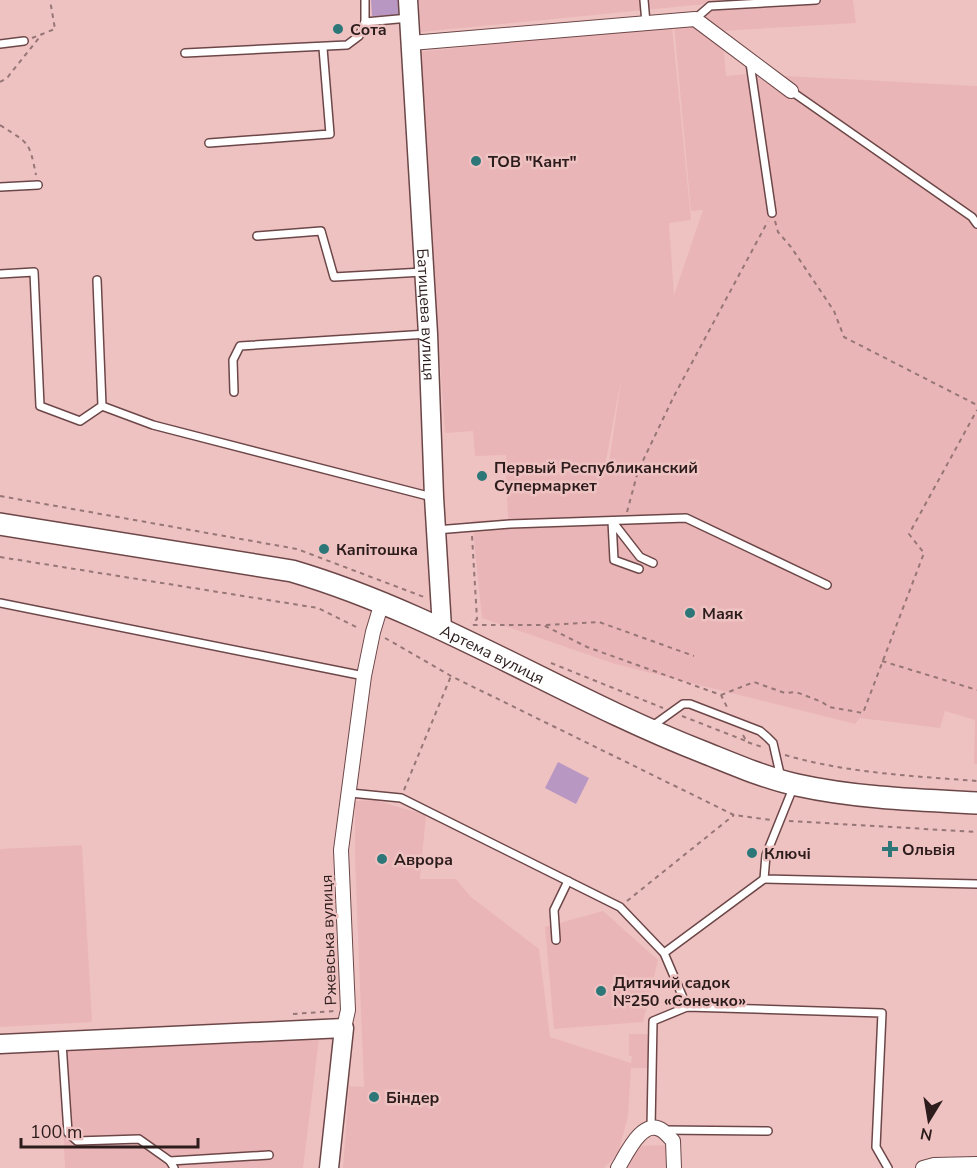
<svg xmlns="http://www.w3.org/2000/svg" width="977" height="1168" viewBox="0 0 977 1168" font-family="'Nunito Sans',sans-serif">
  <rect width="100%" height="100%" fill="#efc2c2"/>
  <g fill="#eab5b6">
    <path d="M418,0H746L421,32Z"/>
    <path d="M789,0H853L856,23L722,31L726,76L747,74L977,86V764H974L975,720L945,711L940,728L860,718L855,724L615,664L482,618L472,521L508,519L506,475L608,469L622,375L605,466L507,471L506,455L475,456L473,431L445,433L418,52L672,26L691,220L669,223L674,295L703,210L691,211L673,13L790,7Z"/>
    <path d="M374,800L426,815L420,879H456L471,897L539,949L550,1037L631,1063L632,1056H629V1034H648V1068H631L628,1116L618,1154L604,1168H343L349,1086L364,1087L355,859V801Z"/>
    <path d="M82,845L92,1022L0,1027V849Z"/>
    <path d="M603,911L658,960L643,1022L554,1029L545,927Z"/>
    <path d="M319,1039L303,1168H65L60,1052Z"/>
    <path d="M667,1145V1168H621L637,1146Z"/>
  </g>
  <g fill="#b997c3">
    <path d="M371,0H404L405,8L399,15L372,16Z"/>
    <path d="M558,762L589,778L576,804L545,788Z"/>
  </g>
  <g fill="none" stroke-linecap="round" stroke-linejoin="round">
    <defs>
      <g id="lane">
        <path d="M365,0V22L409,18"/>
        <path d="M644,0L646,23"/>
        <path d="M695,19L710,6L816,0"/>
        <path d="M0,44L24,41"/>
        <path d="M185,53L347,45L359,36L365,22"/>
        <path d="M750,63L772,213"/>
        <path d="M791,91L972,217L977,224"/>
        <path d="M209,143L330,134L323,48"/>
        <path d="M0,187L38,185"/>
        <path d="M257,236L321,231L334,277L423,272"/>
        <path d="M0,274L34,272L40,406L80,421L102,406L97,280"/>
        <path d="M234,392L233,360L240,346L428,334"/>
        <path d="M102,406L153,425L432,497"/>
        <path d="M612,521L614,560L639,569"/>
        <path d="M612,521L640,557L653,563"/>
        <path d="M436,530L510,524L686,518L827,585"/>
        <path d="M0,603L364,676"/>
        <path d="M651,727L683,704H690L760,731L767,737L773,743L781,778"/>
        <path d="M793,788L766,855L764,879L977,884"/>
        <path d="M350,793L401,798L620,907L664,953L687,1007"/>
        <path d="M556,940L554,910L568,881"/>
        <path d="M664,953L764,879"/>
        <path d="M62,1043L68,1133L77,1141L139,1139L170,1161L174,1168"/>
        <path d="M651,1128L653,1021L687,1007L882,1013L876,1147L888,1168"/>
        <path d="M662,1130L768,1131"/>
        <path d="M170,1161L269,1155"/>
      </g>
      <g id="street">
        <path d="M411,43L695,19L791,91"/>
        <path d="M344,1028L348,1010L341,850L364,676L373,632L382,602"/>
        <path d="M618,1168C626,1155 643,1116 663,1131C667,1134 670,1138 673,1141L674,1168"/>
        <path d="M923,1168L934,1165L977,1164"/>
      </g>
      <g id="secondary">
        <path id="s1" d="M408,0L428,334L434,497L442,628"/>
        <path d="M0,1044L344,1028L329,1168"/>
      </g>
      <g id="primary">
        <path id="s2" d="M0,524L292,571C438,614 562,697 703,752C733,764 765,778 797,785C856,798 917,800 977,803"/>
      </g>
    </defs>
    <use href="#lane" stroke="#6d4748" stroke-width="10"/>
    <use href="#street" stroke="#6d4748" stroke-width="16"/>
    <use href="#secondary" stroke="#6d4748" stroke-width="21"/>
    <use href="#primary" stroke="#6d4748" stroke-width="24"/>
    <g stroke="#967676" stroke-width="2" stroke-dasharray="4.5 4.5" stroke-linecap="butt">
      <path d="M32,38L55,29L50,0"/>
      <path d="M0,82L7,78L42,34"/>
      <path d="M0,125C29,144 29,140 36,175"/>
      <path d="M775,221L778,232L791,247L834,311L844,337L977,405"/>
      <path d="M0,496L297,549L424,597"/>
      <path d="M627,512L638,471L674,396L768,221"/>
      <path d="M472,536L477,619L472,624"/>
      <path d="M0,557L318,608L360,629"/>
      <path d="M473,625H543L587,647L721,695L728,709"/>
      <path d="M546,625L599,622L694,656"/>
      <path d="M385,638L451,676L734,815L771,820"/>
      <path d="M882,661L977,690"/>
      <path d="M551,663L663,708"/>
      <path d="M721,695L754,682L785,693L796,692L822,702L829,707L863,713L924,553L909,534L977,410"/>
      <path d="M682,716L746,741"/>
      <path d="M743,735L747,742L765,748"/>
      <path d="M785,755C847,773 912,776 977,781"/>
      <path d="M404,790L451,676"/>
      <path d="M789,821L977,832"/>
      <path d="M627,901L734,815"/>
      <path d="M293,1014L335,1011"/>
    </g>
    <use href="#lane" stroke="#fff" stroke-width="7"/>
    <use href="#street" stroke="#fff" stroke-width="14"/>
    <use href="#secondary" stroke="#fff" stroke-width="18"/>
    <use href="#primary" stroke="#fff" stroke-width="21"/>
  </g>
  <g fill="#2d7779" stroke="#efc2c2" stroke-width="2">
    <circle cx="338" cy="29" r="6"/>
    <circle cx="476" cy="161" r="6"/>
    <circle cx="482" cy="476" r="6"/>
    <circle cx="324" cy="549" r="6"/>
    <circle cx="690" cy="613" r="6"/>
    <path d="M887 840h6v6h6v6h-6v6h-6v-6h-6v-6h6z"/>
    <circle cx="752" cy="853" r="6"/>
    <circle cx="382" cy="859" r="6"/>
    <circle cx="601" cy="991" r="6"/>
    <circle cx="374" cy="1097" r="6"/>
  </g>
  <g text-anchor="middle" stroke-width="5" stroke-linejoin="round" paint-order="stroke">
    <g font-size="16" font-weight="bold" fill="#2c1c1c" stroke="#efc2c2" text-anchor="start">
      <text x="350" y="35">Сота</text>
      <text x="488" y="167">ТОВ "Кант"</text>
      <text x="494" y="473">Первый Республиканский<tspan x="494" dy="18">Супермаркет</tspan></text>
      <text x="336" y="555">Капітошка</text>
      <text x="702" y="619">Маяк</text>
      <text x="902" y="855">Ольвія</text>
      <text x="764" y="859">Ключі</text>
      <text x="394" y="865">Аврора</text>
      <text x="613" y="988">Дитячий садок<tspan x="613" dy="18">№250 «Сонечко»</tspan></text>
      <text x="386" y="1103">Біндер</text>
    </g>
    <g font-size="16" fill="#2c1c1c" stroke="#efc2c2">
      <text dy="6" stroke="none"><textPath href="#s1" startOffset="315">Батищева вулиця</textPath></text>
      <text dy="6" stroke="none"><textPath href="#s2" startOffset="513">Артема вулиця</textPath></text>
      <text transform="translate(328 940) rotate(-92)" y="6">Ржевська вулиця</text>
    </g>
  </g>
  <g transform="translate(929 1120) rotate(191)" stroke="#efc2c2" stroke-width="4.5" paint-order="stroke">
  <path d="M0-4.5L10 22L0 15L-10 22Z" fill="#2c1c1c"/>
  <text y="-9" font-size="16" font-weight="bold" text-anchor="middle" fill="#2c1c1c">N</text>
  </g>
  <path d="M21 1138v9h177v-9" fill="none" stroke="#2c1c1c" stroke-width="3"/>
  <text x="30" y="1138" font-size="18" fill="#2c1c1c" stroke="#efc2c2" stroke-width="4.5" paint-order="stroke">100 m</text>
</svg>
